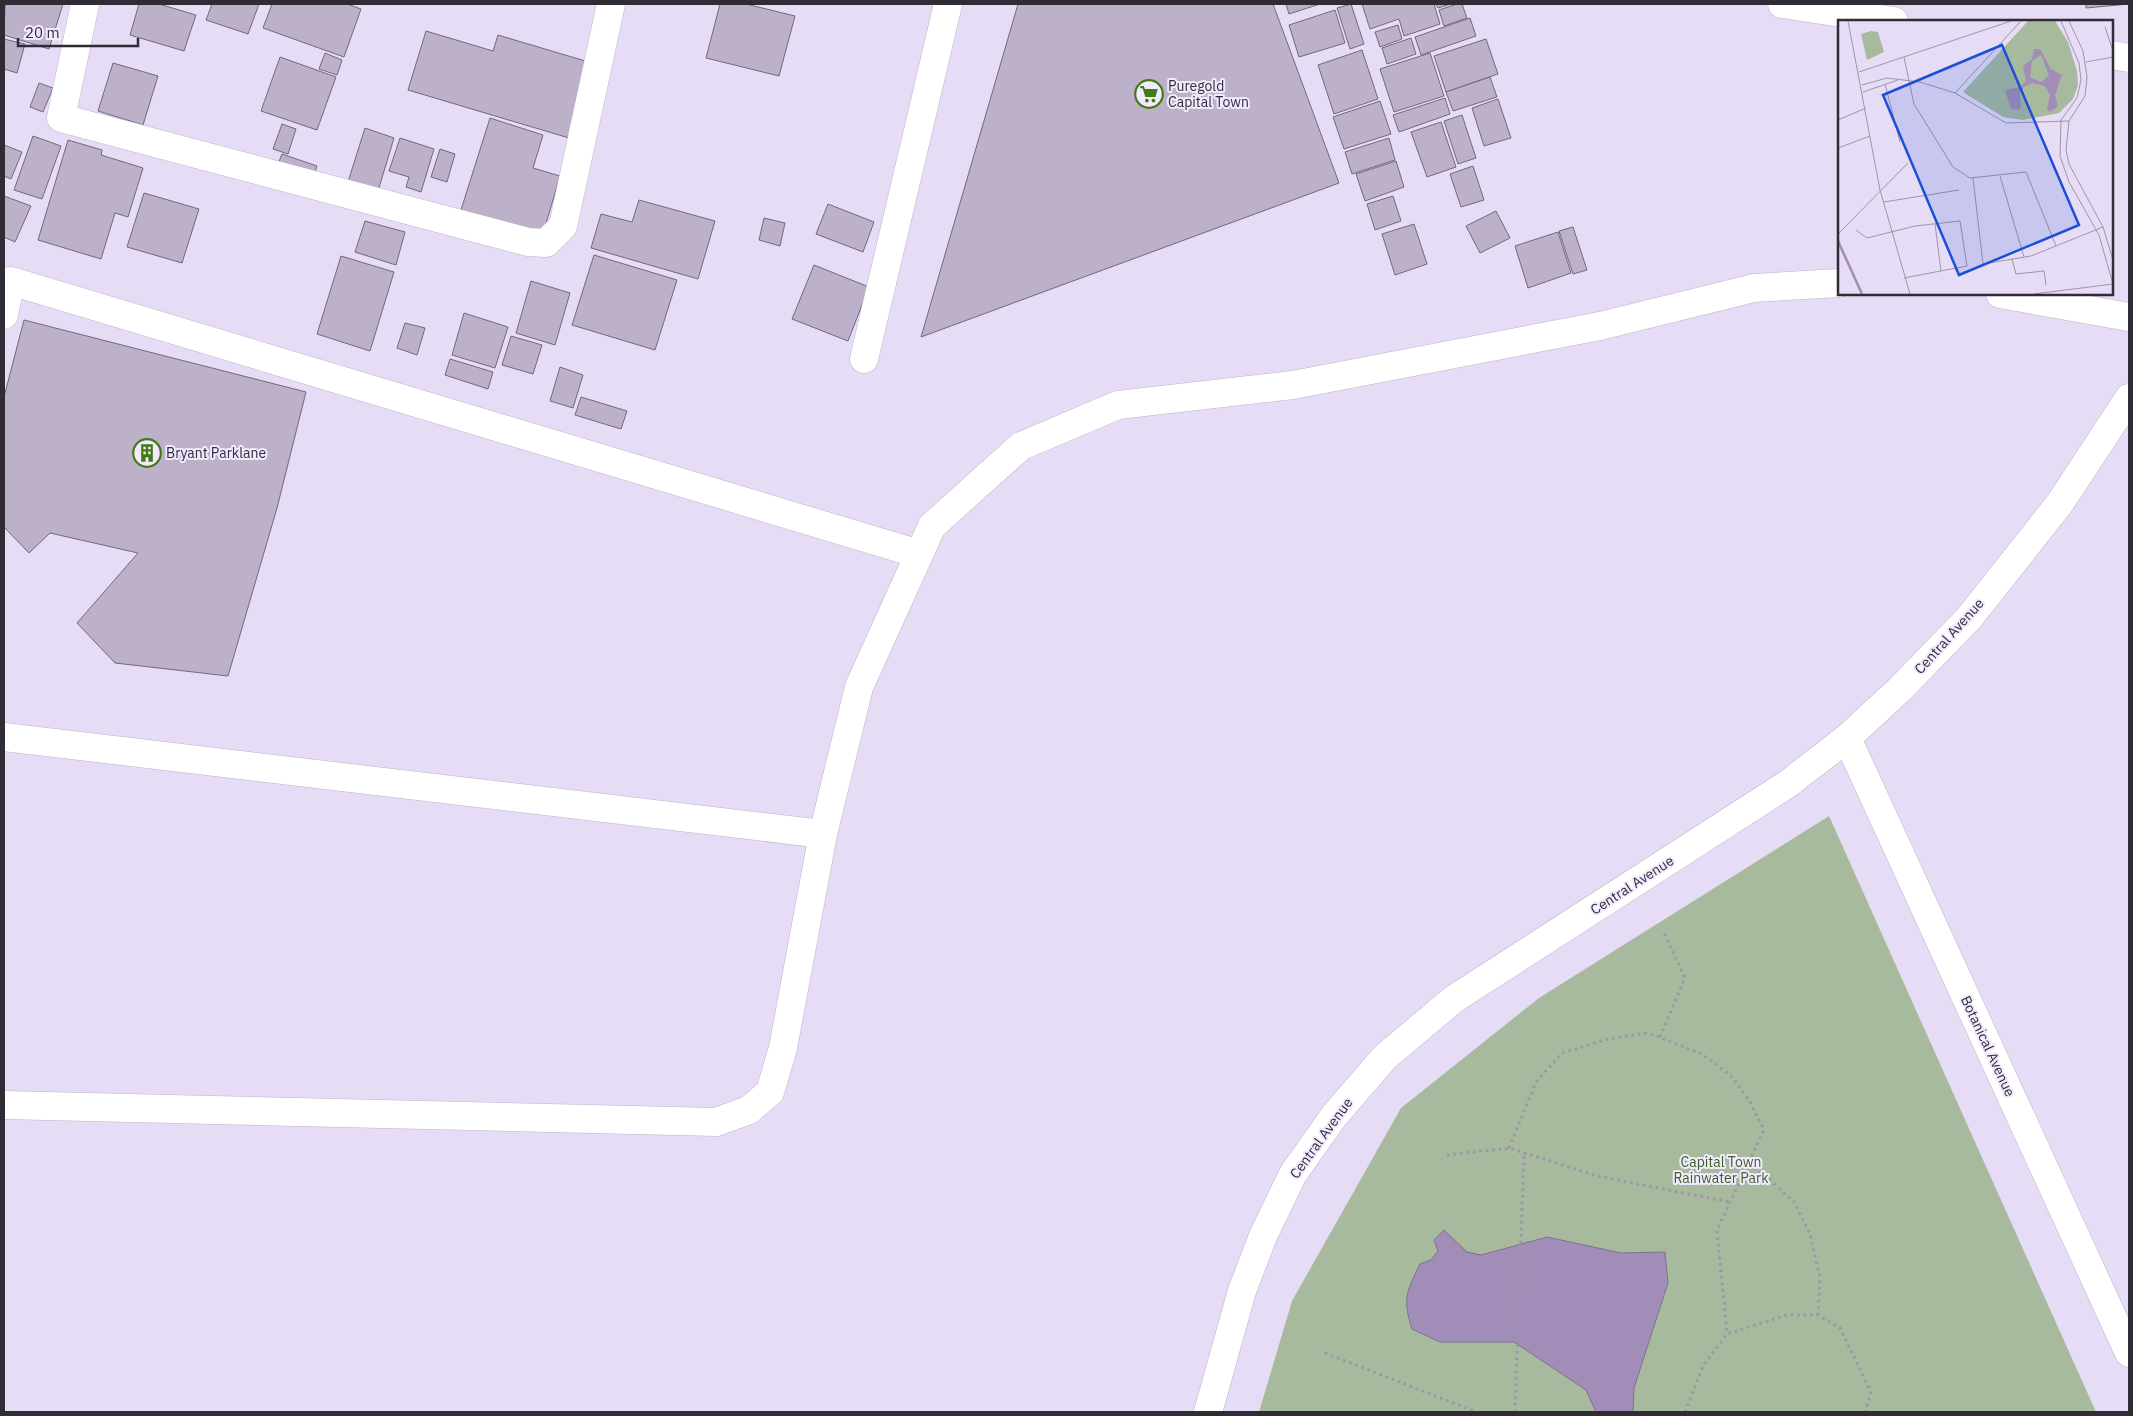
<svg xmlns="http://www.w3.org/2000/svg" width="2133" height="1416" viewBox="0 0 2133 1416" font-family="'IBM Plex Sans',sans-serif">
  <rect width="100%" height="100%" fill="#e7dcf5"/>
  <path fill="#a7ba9d" d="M1829,816L2096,1412H1259L1292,1301L1401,1108L1539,998Z"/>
  <path fill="#a18db7" stroke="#7f7090" d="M1444,1230L1467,1252L1481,1255L1547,1237L1621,1253L1665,1252L1668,1283L1634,1388L1633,1412H1596L1586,1390L1514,1342H1440L1412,1329C1402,1298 1407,1291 1420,1264L1431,1260L1438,1251L1434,1240Z"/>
  <g fill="#bcb1c9" stroke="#72687e">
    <path d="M5,4H63L49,49L4,35Z"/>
    <path d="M139,4H159L196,15L184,51L130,35Z"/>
    <path d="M212,4H259L248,34L206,20Z"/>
    <path d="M272,4H347L361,9L344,57L263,28Z"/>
    <path d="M720,4H746L795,16L779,76L706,58Z"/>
    <path d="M1018,4H1273L1339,183L921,337Z"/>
    <path d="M1286,4H1320L1289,14Z"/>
    <path d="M1351,4L1364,44L1350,49L1337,8Z"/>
    <path d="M1362,4H1434L1440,24L1404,36L1399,19L1370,29Z"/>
    <path d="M1436,4H1451L1438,8Z"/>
    <path d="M1457,4H1462L1467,18L1444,26L1439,10Z"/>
    <path d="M2086,4H2129L2086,8Z"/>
    <path d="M1335,10L1345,43L1299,57L1289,25Z"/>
    <path d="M1470,18L1476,36L1421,55L1415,37Z"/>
    <path d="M1398,25L1402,39L1380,47L1375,32Z"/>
    <path d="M426,31L493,51L498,35L592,63L569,138L408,90Z"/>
    <path d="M1411,38L1416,54L1387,64L1382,48Z"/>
    <path d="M4,39L25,44L17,73L4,69Z"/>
    <path d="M1486,39L1498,74L1446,92L1434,56Z"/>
    <path d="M1362,50L1378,99L1334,114L1318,65Z"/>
    <path d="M325,53L342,60L337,75L319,69Z"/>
    <path d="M1430,53L1444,96L1394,112L1380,69Z"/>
    <path d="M280,57L336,77L317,130L261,111Z"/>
    <path d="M113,63L158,76L143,125L98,111Z"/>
    <path d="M1490,77L1497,97L1453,111L1446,92Z"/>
    <path d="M39,83L53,88L43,112L30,107Z"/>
    <path d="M1445,98L1450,114L1399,132L1393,115Z"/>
    <path d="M1498,99L1511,138L1484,146L1472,108Z"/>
    <path d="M1380,101L1391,134L1344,149L1333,117Z"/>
    <path d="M1462,115L1476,158L1458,164L1444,121Z"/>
    <path d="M490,118L543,135L533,168L560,176L542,237L460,213Z"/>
    <path d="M1441,122L1456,167L1427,177L1411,132Z"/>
    <path d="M282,124L296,129L288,154L273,149Z"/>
    <path d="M365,128L394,138L378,191L348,182Z"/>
    <path d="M33,136L61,146L42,199L14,190Z"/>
    <path d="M400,138L434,149L421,192L406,187L409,177L389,171Z"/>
    <path d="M1389,138L1395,160L1352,174L1345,152Z"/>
    <path d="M68,140L102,150L101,155L143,168L128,217L115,213L101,259L38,240Z"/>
    <path d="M4,145L22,152L11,179L4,176Z"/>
    <path d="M440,149L455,154L447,182L431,177Z"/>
    <path d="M282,154L317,166L312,182L276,169Z"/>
    <path d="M1396,161L1404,187L1365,201L1356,174Z"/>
    <path d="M1473,166L1484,200L1461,207L1450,174Z"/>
    <path d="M144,193L199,209L182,263L127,247Z"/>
    <path d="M4,196L31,206L15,242L4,237Z"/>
    <path d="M1393,196L1401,221L1375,230L1367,204Z"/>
    <path d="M639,200L715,221L698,279L591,248L601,214L632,222Z"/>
    <path d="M828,204L874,222L863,252L816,234Z"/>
    <path d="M1496,211L1510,238L1480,253L1466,226Z"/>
    <path d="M764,218L785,223L780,246L759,240Z"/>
    <path d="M365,221L405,232L396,265L355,252Z"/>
    <path d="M1414,224L1427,264L1395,275L1382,234Z"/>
    <path d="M1573,227L1587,270L1573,274L1559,231Z"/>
    <path d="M1558,232L1571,273L1528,288L1515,246Z"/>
    <path d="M594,255L677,280L655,350L572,325Z"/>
    <path d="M341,256L394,272L370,351L317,334Z"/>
    <path d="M814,265L869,287L848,341L792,319Z"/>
    <path d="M531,281L570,293L555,345L516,333Z"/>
    <path d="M464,313L508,327L495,368L452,355Z"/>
    <path d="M24,320L306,392L277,508L228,676L115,663L77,623L138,553L50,533L29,553L4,527V397Z"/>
    <path d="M405,323L425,328L417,355L397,348Z"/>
    <path d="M511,336L542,345L533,374L502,365Z"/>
    <path d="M450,359L493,372L488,389L445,375Z"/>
    <path d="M560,367L583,375L573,408L550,401Z"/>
    <path d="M581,397L627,411L621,429L575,415Z"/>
  </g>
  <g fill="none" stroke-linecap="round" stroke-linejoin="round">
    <defs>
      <g id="minor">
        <path d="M85,4L61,118L528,242L546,243L563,226L611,4"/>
        <path d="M1782,4L1894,21"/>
        <path d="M2112,55L2129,58"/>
        <path d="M2000,294L2129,317"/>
        <path d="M4,315L11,281L919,554"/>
        <path d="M864,359L948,4"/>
        <path d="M4,737L823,834"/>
        <path d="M1847,738L2129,1353"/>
        <path d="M4,1105L716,1122L749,1110L770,1092L783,1048L823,834L859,687L932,526L1021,446L1118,405L1293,385L1600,326L1754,288L1839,283"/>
        <path d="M1208,1412L1242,1291L1263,1236L1293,1174L1334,1116L1385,1057L1454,999L1789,783L1847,738L1900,689L1969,618L2060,503L2129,398"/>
      </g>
    </defs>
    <use href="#minor" stroke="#beb3cb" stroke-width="29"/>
    <g stroke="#9d95a8" stroke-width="3" stroke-dasharray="2.5 4" stroke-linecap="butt">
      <path d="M1660,1037L1685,978L1664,933"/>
      <path d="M1509,1148L1536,1082L1562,1053L1608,1039L1648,1033L1702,1054L1731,1076L1749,1100L1764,1130L1717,1230L1727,1334"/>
      <path d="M1447,1155L1509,1148L1597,1176L1730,1202"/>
      <path d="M1748,1164L1769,1179L1794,1202L1810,1234L1820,1277L1818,1315"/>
      <path d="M1325,1353L1477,1412"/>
      <path d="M1515,1412L1524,1152"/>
      <path d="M1685,1412L1703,1366L1727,1334L1787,1315H1818L1840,1328L1871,1392L1865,1412"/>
    </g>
    <use href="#minor" stroke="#fff" stroke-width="28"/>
  </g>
  <defs>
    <symbol id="supermarket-ring" viewBox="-11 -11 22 22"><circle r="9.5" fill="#f3eaff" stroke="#417b14" stroke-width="1.5"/><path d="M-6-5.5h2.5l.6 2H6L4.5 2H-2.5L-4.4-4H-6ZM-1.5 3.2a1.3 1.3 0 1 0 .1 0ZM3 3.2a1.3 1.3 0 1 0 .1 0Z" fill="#417b14"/></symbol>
    <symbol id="building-ring" viewBox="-11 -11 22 22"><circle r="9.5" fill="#f3eaff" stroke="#417b14" stroke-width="1.5"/><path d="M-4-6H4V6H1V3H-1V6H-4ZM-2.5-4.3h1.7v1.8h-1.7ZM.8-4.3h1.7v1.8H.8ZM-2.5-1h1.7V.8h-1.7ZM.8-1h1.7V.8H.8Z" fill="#417b14"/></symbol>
  </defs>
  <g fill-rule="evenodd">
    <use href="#supermarket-ring" x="1133" y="78" width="32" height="32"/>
    <use href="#building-ring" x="131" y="437" width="32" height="32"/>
  </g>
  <g text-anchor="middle" stroke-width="4" stroke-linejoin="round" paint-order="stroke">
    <g font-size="14" fill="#302b35" stroke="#f3eaff" text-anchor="start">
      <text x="1168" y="91">Puregold<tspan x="1168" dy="16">Capital Town</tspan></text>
      <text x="166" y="458">Bryant Parklane</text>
    </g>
    <g font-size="14" fill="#302b35" stroke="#f3eaff">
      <text transform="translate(1949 636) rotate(-48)" y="5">Central Avenue</text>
      <text transform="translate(1632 885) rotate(-33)" y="5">Central Avenue</text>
      <text transform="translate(1988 1046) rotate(65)" y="5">Botanical Avenue</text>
      <text transform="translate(1321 1138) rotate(-54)" y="5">Central Avenue</text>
    </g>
    <g font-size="14" fill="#3b5f25" stroke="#f3eaff">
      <text x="1721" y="1167">Capital Town<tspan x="1721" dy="16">Rainwater Park</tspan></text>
    </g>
  </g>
  <g transform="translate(1838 20)">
    <rect width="275" height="275" fill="#e7dcf5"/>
    <path d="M190,1H217L230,22L239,51L240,65L235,79L221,93L185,100L165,97L125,72ZM33,11L40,12L46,32L29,40L23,14Z" fill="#a7ba9d"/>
    <path d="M196,29H202L213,49L224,55L217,75L220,86L212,92L209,89L212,75L207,66L194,63L186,67L182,72L183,89L180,90L173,89L167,70L182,67L188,61L185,46L194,39ZM203,35L211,55L203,62L192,57L194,41Z" fill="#a18db7" fill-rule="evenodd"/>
    <path fill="none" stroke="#a18db7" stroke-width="2.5" d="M0,221L24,274"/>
    <path fill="none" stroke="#9e95a8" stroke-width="1" d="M10,1L42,170L72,274M223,1L241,43L243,60L239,78L223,100L222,136L231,162L261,215L275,264M267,7L275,31M66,37L76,84L115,147L132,158L188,152L218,226M248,42L275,37M21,52L173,1M47,64L62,122M24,65L49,58L82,62L117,73L168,103L231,101M25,72L60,60M117,73L183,1M0,100L28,88M231,101L228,130L231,144L265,207L275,240M231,101L247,76L249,57L245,31L231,1M0,128L32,116M162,156L186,237M135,158L145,244L193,236L265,207M46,182L121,170M97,204L103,251M18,210L29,218L77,206L122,201L129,246L66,258M0,214L70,143M174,239L178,254L206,251L208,265M196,274L275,264"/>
    <path fill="#1d4ed8" fill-opacity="0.15" stroke="#1d4ed8" stroke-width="2.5" d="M164,25L241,205L121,255L45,75Z"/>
    <rect width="275" height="275" fill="none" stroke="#302b35" stroke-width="2.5"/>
  </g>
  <rect width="2133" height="1416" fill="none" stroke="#302b35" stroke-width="10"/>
  <path d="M18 38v8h120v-8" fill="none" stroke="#302b35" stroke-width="2.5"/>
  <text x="25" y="38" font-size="15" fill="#302b35" stroke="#f3eaff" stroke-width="4" paint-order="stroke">20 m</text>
</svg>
